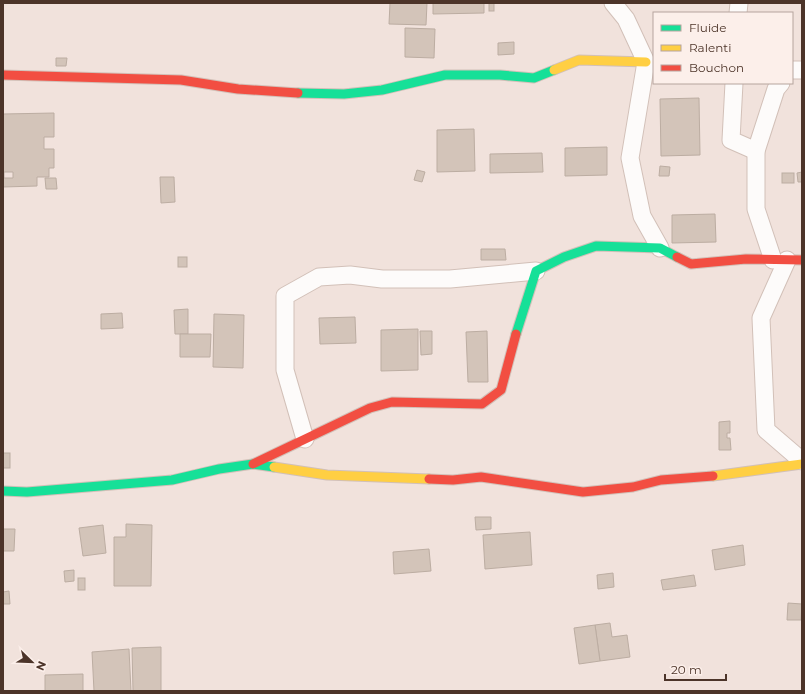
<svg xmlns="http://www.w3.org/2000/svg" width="805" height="694" viewBox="0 0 805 694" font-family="Montserrat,sans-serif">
  <rect width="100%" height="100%" fill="#f1e2dc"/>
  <g fill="#d3c4b9" stroke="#bcada2" fill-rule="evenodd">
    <path d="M390,3H427L426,25L389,24Z"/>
    <path d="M433,3H484V13L433,14Z"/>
    <rect x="489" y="3" width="5" height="8"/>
    <path d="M405,28L435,29L434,58L405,57Z"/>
    <path d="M514,42V54L498,55V43Z"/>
    <path d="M56,58H67L66,66H56Z"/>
    <path d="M699,98L700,155L661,156L660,99Z"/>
    <path d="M54,113V137H44V149H54V168H49V177H37V186L3,187V114ZM4,172H13V178H4Z"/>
    <path d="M474,129L475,171L437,172V130Z"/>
    <path d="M607,147V175L565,176V148Z"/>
    <path d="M542,153L543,172L490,173V154Z"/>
    <path d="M660,166L670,167L669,176H659Z"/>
    <path d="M417,170L425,172L422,182L414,180Z"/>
    <path d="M802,172V182H798L797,173Z"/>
    <rect x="782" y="173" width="12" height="10"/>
    <path d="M160,177H174L175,202L161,203Z"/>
    <path d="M45,178H56L57,189H46Z"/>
    <path d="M715,214L716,242L672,243V215Z"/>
    <path d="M481,249H505L506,260H481Z"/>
    <rect x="178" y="257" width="9" height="10"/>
    <path d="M188,309V334H175L174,310Z"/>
    <path d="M122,313L123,328L101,329V314Z"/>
    <path d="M214,314L244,315L243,368L213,367Z"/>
    <path d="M355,317L356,343L320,344L319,318Z"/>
    <path d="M418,329V370L381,371V330Z"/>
    <path d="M420,331H432V354L421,355Z"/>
    <path d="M487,331L488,382H468L466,332Z"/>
    <path d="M180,334H211L210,357H180Z"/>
    <path d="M730,421V433H727V438H730L731,450H719V422Z"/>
    <rect x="3" y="453" width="7" height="15"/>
    <path d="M475,517H491V529L476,530Z"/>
    <path d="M126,524L152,525L151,586H114V537H126Z"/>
    <path d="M103,525L106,553L83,556L79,528Z"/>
    <path d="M3,529H15L14,551H3Z"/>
    <path d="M530,532L532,565L485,569L483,535Z"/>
    <path d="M743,545L745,565L715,570L712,550Z"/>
    <path d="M429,549L431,571L394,574L393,552Z"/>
    <path d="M74,570V581L65,582L64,571Z"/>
    <path d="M613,573L614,587L598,589L597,575Z"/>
    <path d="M694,575L696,586L663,590L661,580Z"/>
    <rect x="78" y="578" width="7" height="12"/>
    <path d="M9,591L10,604H3V592Z"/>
    <path d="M788,603L802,604L801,620H787Z"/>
    <path d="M610,623L612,637L627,635L630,657L600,661L595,625Z"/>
    <path d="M595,625L600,661L579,664L574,628Z"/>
    <path d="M161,647V691H133L132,648Z"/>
    <path d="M129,649L131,691H94L92,652Z"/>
    <path d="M83,674V691H45V675Z"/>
  </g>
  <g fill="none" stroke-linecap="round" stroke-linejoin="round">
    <defs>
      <g id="street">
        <path d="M613,3L626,19L646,62L630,158L642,216L660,248"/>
        <path d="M738,13L739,3"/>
        <path d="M792,70H802"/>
        <path d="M734,83L731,140L756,151"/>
        <path d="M773,260L756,209V151L776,89L781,83"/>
        <path d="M787,260L761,318L766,430L802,461"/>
        <path d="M305,439L285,370V296L319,277L350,275L382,279H450L536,271"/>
      </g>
      <g id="fast">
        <path d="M298,93L344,94L382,90L445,75H500L534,78L554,70"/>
        <path d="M516,334L536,271L564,257L596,246L660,248L677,257"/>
        <path d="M3,491L27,492L172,480L219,469L253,464L274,467"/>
      </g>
      <g id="slow">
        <path d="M554,70L579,60L646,62"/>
        <path d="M274,467L327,475L429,479"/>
        <path d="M713,476L802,464"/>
      </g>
      <g id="jam">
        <path d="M3,75L181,80L238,89L298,93"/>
        <path d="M677,257L691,264L746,259L802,260"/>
        <path d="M253,464L370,408L392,402L482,404L501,390L516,334"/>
        <path d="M429,479L453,480L481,477L583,492L633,487L661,480L713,476"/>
      </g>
    </defs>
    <use href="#street" stroke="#d2c0b8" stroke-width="19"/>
    <use href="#fast" stroke="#d2c0b8" stroke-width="11"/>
    <use href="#slow" stroke="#d2c0b8" stroke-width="11"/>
    <use href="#jam" stroke="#d2c0b8" stroke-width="11"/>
    <use href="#street" stroke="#fdfbfa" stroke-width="17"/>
    <use href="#fast" stroke="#16e098" stroke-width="9"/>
    <use href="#slow" stroke="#ffcf43" stroke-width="9"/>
    <use href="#jam" stroke="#f24e42" stroke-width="9"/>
  </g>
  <rect width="805" height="694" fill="none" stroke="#4c3429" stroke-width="8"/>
  <rect x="653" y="12" width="140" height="72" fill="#fcefea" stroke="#b6a49d"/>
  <rect x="661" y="25" width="20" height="6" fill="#16e098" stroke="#b6a49d"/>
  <text x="689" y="32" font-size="12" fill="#4c3429">Fluide</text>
  <rect x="661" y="45" width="20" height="6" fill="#ffcf43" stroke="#b6a49d"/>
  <text x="689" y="52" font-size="12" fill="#4c3429">Ralenti</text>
  <rect x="661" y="65" width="20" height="6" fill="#f24e42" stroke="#b6a49d"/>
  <text x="689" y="72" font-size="12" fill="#4c3429">Bouchon</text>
  <g transform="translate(32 662) rotate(113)" stroke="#fcefea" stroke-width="3" paint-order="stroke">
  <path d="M0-3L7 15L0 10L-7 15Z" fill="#4c3429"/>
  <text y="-6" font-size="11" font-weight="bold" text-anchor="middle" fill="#4c3429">N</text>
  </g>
  <path d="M665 674v6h61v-6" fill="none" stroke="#4c3429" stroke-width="2"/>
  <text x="671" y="674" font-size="12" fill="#4c3429" stroke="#fcefea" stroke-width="3" paint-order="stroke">20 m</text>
</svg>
